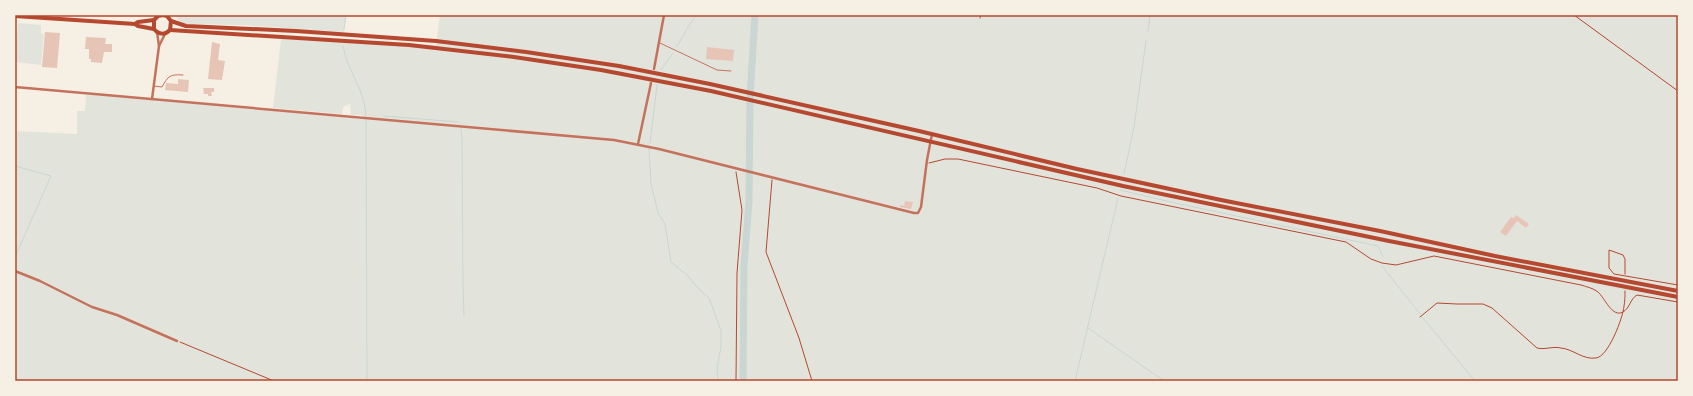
<svg xmlns="http://www.w3.org/2000/svg" width="1693" height="396" viewBox="0 0 1693 396" font-family="'DM Sans',sans-serif">
  <rect width="100%" height="100%" fill="#f6efe4"/>
  <g fill="#e2e4dc">
    <path d="M175,15H346L344,32L243,25L184,24L180,23Z"/>
    <path d="M440,15H753L748,103L752,104L758,15H1678V381H15V166L20,167L15,166V131L77,134V111H85L86,95L111,96L363,119V115H351L350,104L343,107L342,114L273,108L281,39L436,45Z"/>
    <path d="M18,23L41,25V33L44,34L41,65L15,62Z"/>
  </g>
  <g fill="none" stroke-linecap="round" stroke-linejoin="round">
    <g stroke="#c9d6d2" stroke-width="1">
      <path d="M344,29L346,15"/>
      <path d="M1148,31L1150,15"/>
      <path d="M343,46C347,71 365,89 366,116"/>
      <path d="M676,47C684,37 688,24 697,15"/>
      <path d="M661,70L673,53"/>
      <path d="M384,116L459,122"/>
      <path d="M366,120L367,381"/>
      <path d="M461,129L462,139L463,286L464,316"/>
      <path d="M650,143L657,85"/>
      <path d="M649,149L651,183L658,213L665,224L671,262L688,276L696,286L709,298L711,303L721,331V347L717,368L718,381"/>
      <path d="M15,166L51,176L15,257"/>
      <path d="M1124,174L1134,127L1146,41"/>
      <path d="M1120,190L1175,203L1378,246L1383,257"/>
      <path d="M1382,266L1420,314"/>
      <path d="M1422,317L1475,381"/>
      <path d="M1088,328L1164,381"/>
      <path d="M15,379L29,380"/>
      <path d="M1075,381L1118,198"/>
    </g>
    <path stroke="#c9d6d2" stroke-width="7" d="M743,381L744,265L749,202L750,97L755,15"/>
  </g>
  <g fill="#e6c5b7">
    <path d="M45,32L60,33L57,68L42,67Z"/>
    <path d="M86,37L106,38L105,44H112V52H104L102,63L91,62V59H89V49H85Z"/>
    <path d="M212,42L220,44L218,60L225,61L222,80L208,79Z"/>
    <path d="M707,47L734,50L733,61L706,59Z"/>
    <path d="M178,79L189,80L188,92L165,90L166,83L178,84Z"/>
    <path d="M203,88H214V92H211L212,96H208V94H204Z"/>
    <path d="M905,201L913,202L911,209L900,207V205L904,206Z"/>
    <path d="M1516,215L1529,224L1526,228L1517,221L1506,236L1500,232L1511,217L1514,218Z"/>
  </g>
  <g fill="none" stroke-linecap="round" stroke-linejoin="round">
    <g stroke="#b5482f" stroke-width="1">
      <path d="M1574,15L1678,91"/>
      <path d="M980,18L981,15"/>
      <path d="M929,163L945,159H958L1097,188L1121,196L1331,239L1346,242L1371,259L1382,263L1396,265L1434,256L1581,285C1587,287 1593,288 1598,292C1605,298 1612,318 1623,312C1630,308 1630,299 1637,295L1678,302"/>
      <path d="M772,180L766,252L799,338L812,381"/>
      <path d="M1625,274V259L1623,255L1609,250V268L1614,274L1678,285"/>
      <path d="M1420,317L1437,303L1457,304H1483L1492,308L1537,348C1545,350 1553,346 1561,348C1573,349 1583,360 1596,358C1608,357 1623,318 1624,306C1625,301 1625,296 1625,291"/>
      <path d="M180,342L274,381"/>
      <path d="M736,381L737,273L742,210L736,172"/>
    </g>
    <g stroke="#c5725c" stroke-width="1">
      <path d="M660,43L717,70L731,71"/>
      <path d="M154,86L162,87C168,76 170,74 183,75"/>
    </g>
    <g stroke="#c5725c" stroke-width="2.5">
      <path d="M157,32L159,46"/>
      <path d="M654,69L664,15"/>
      <path d="M15,87L614,140L659,149L914,213H918L921,207L927,160L932,134"/>
      <path d="M152,99L159,46L165,34"/>
      <path d="M638,144L651,83"/>
      <path d="M15,271L40,281L92,307L117,315L177,341"/>
    </g>
    <g stroke="#b5482f" stroke-width="4">
      <path d="M15,16L135,24L138,26L154,29"/>
      <path d="M154,20V29C159,35 165,35 170,30L171,21"/>
      <path d="M135,24L138,22L154,20L158,16L163,15L167,16L171,21L186,26L296,31L436,41L526,52L619,66L710,84L919,131L1077,169L1221,200L1380,231L1495,256L1678,291"/>
      <path d="M170,30L409,45L514,57L601,70L711,91L1123,186L1389,241L1678,297"/>
    </g>
  </g>
  <rect width="1693" height="396" fill="none" stroke="#f6efe4" stroke-width="32"/>
  <rect x="16" y="16" width="1661" height="364" fill="none" stroke="#b5482f" stroke-width="1.5"/>
</svg>
